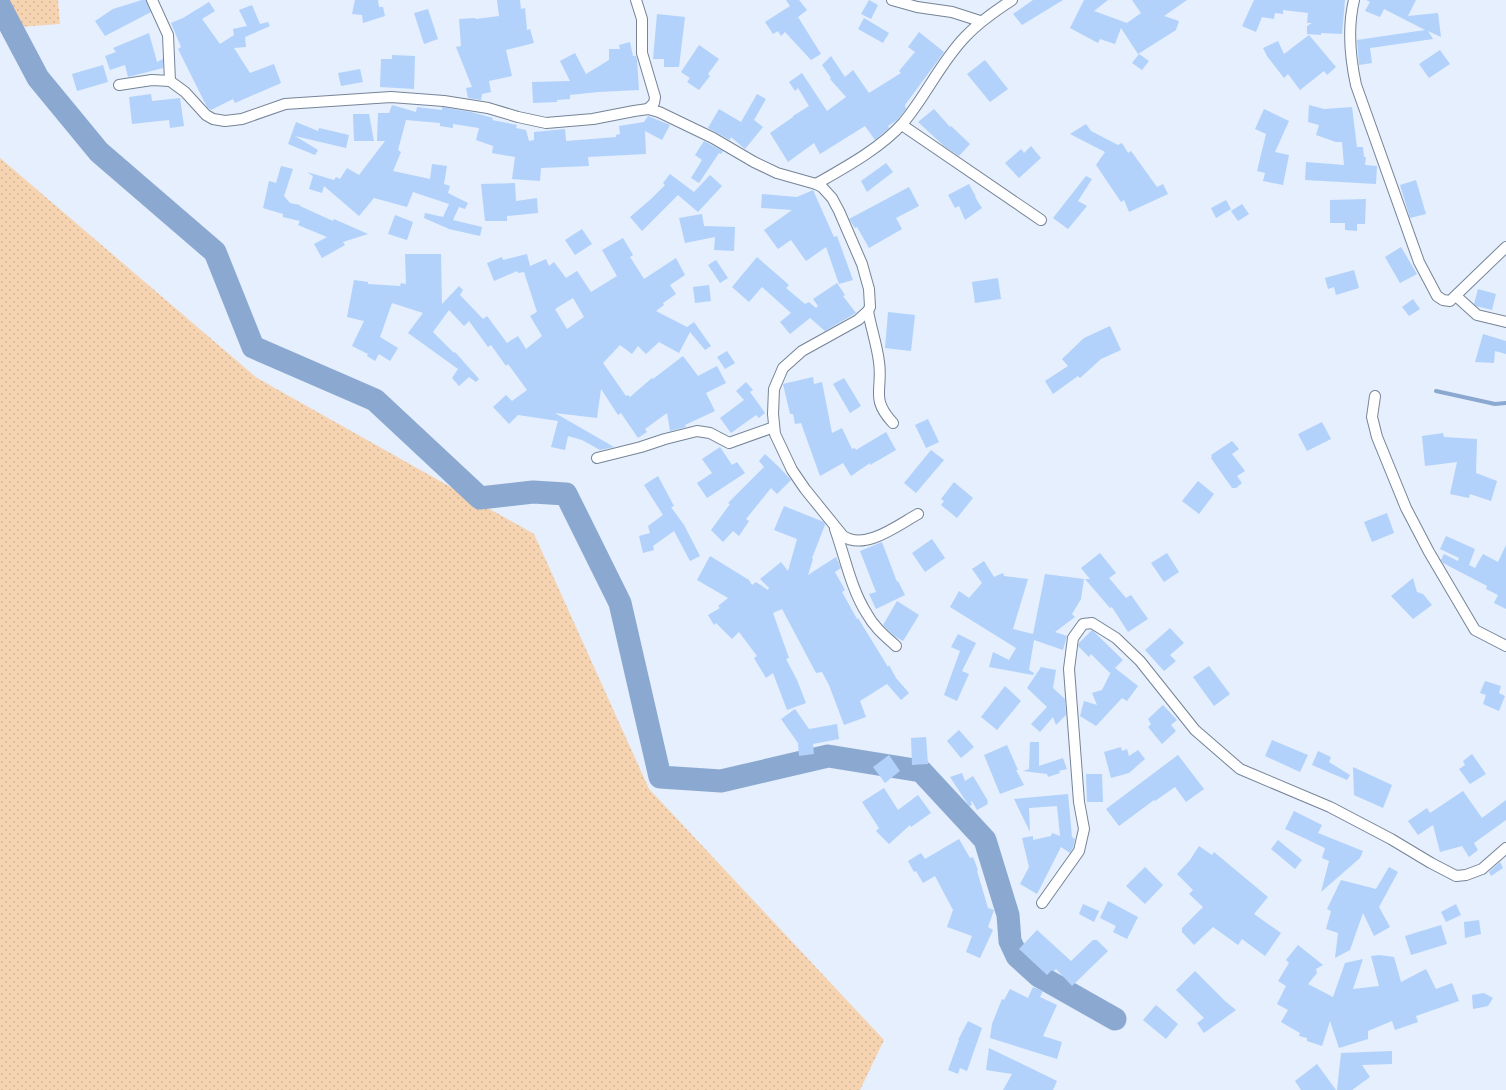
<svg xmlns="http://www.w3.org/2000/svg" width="1506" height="1090" viewBox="0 0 1506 1090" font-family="'Fira Sans',sans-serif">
  <defs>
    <pattern id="grass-dots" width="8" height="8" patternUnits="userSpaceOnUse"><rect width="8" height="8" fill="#f6d3b1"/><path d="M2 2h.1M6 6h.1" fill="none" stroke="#d2b598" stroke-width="1.8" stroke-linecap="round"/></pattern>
  </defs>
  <rect width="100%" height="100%" fill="#e5effd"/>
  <g fill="url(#grass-dots)">
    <path d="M0,0H58L60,24L5,28L0,22Z"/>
    <path d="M0,158L257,378L534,534L649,789L884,1040L860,1090H0Z"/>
  </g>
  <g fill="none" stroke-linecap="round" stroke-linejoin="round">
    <path stroke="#8ba9d0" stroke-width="4" d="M1436,391L1495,404L1506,403"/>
    <path stroke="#8ba9d0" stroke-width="23" d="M0,6L38,78L99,152L215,252L253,347L375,400L480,498L533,492L566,494L620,603L660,777L721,781L828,756L921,771L985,840L1008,915L1010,941L1017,956L1039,976L1115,1019"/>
  </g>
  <g fill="#b2d2fb" fill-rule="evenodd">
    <path d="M142,0H146L151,12L105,36L95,21L113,9Z"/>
    <path d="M355,0H378L379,7H383L385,16L363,23L362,15L352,14Z"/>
    <path d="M497,0H520L521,9L525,8L527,30L530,29L534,43L506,50L512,76L489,81L491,92L482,94L481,100L468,98L466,88L472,87L456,47L461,46L459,19L475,18L476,19L499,16Z"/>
    <path d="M786,0H799L807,10L798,17L821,54L811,60L785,32L781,36L778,31L773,34L765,22L790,6Z"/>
    <path d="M869,0L878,5L871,19L861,14Z"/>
    <path d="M1033,0H1063L1022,25L1013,14Z"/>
    <path d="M1084,0H1108L1094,11L1127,23L1141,13L1132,0H1187L1164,16L1179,21L1176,30L1138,54L1121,28L1115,44L1100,39L1098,43L1070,28Z"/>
    <path d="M1254,0H1345L1342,34L1321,33V35L1307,34V26L1312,23H1307L1308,13L1283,10V14L1275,13L1274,19L1262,17L1256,32L1242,26Z"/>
    <path d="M1366,0H1416L1408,16L1438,13L1441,37L1428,31L1433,39L1370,48L1372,63L1359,65L1357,40L1425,30L1384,9L1380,17L1365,11L1370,2Z"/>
    <path d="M209,2L215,11L202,19L220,44L234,35L233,29L247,26L239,10L252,5L260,24L268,22L270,26L245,37L246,47L234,48L250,73L274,64L281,83L235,103L233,99L211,110L207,107L178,49L181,47L171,23L183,18Z"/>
    <path d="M428,9L438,39L424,44L414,13Z"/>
    <path d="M657,14L685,17L679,67H664V59H653Z"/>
    <path d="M864,18L889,33L883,43L858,29Z"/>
    <path d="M919,32L944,52L905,105L906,109L897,120L888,126L889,128L875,140L865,126L820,154L814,143L788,162L770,133L793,117V116L809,106L798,88L795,91L789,82L802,73L827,111L846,97L830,79L831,78L822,65L831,56L845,77L853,70L869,93L901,73L899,71L915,52L908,47Z"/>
    <path d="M149,33L157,62L163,59V68L128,77L125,65L110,70L105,56L116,52L113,48Z"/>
    <path d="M1309,35L1336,67L1327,75L1324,71L1300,90L1288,74L1284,78L1267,56L1263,48L1278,41L1284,54Z"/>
    <path d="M630,42L633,56H636L637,60L639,90L598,92L570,95V99L557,100V102L533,103L532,82L570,81L560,61L575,53L586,74L609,60V49H620L619,45Z"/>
    <path d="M699,45L719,59L708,74L710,76L699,90L687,82L690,78L681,72Z"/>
    <path d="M1440,50L1450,64L1429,78L1419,64Z"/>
    <path d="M1139,54L1149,61L1142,70L1132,63Z"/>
    <path d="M392,55L415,56L414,89L380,87L381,59H392Z"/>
    <path d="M985,60L1008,89L990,102L967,74Z"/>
    <path d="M103,65L108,82L77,91L72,74Z"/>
    <path d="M360,69L363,82L341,86L338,73Z"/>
    <path d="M151,94L152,101L180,98L184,126L170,128L169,120L132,124L129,97Z"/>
    <path d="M757,94L766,99L754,120L763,127L745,149L731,137L730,140L708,128L719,109L741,122Z"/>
    <path d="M392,105L416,112L417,107L442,110V107L471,112L493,118L492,120L517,125L516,128L526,130L529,141L534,140V132L565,129L566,141L616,137V135L620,134L619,126L644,122L648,116L670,125L662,140L645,131L646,154L588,157L589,166L541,168L540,181L512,179L515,157L492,153L493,146L476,140L479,128L453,124V128L440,126V123L406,120L398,150L401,152L393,171L430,179L432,164L447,166L444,184L450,186L448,193L468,203L465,209L459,207L453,220L482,227L480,236L449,229L424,218L425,213L443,217L449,204L413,192L407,207L374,198L359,216L324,186L322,193L309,189L313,176L307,172L334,180L336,177L340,179L347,168L359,175L385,141H377L378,113H389Z"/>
    <path d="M1309,105L1324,109L1352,107L1357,147H1363L1364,157H1366L1365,165L1377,166L1376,184L1305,180L1306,162L1344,165L1342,142H1336L1316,135L1319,125L1308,122Z"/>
    <path d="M934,109L950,127L951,126L970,144L959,156L944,146L918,122Z"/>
    <path d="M1264,109L1289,121L1275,152L1289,155L1283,185L1263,181L1265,173L1257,171L1266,134L1255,129Z"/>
    <path d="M353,114H369L374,141H354Z"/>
    <path d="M296,122L318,131L319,128L349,135L346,148L295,136L318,150L315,155L288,144Z"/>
    <path d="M1086,124L1091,131L1118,145L1122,143L1128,153L1131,151L1157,187L1163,184L1168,194L1129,212L1124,200L1121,202L1096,165L1105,152L1070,134Z"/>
    <path d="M704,141L723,151L721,154L719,153L699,183L691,178L702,160L695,155Z"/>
    <path d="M1031,146L1041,158L1019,178L1005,163L1021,149L1024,153Z"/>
    <path d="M886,163L893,172L867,192L861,181Z"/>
    <path d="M281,166L293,169L284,196L290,203L300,205V206L333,221L334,219L368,234L343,242L345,245L322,258L314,244L327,237L298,225L300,221L283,217V214L263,208L269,181L276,183Z"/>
    <path d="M670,174L694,192L710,175L722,186L698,212L678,195L642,231L630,217L651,199L665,185L663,183Z"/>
    <path d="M1086,176L1092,179L1078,201L1087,206L1068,229L1053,218Z"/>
    <path d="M1416,180L1426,214L1410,218L1400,185Z"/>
    <path d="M515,183L516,201L537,198L538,213L507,216V221H485L481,184Z"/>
    <path d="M969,184L976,197H975L982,208L965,220L959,206L955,208L948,195Z"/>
    <path d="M909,187L919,206L896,218L902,229L869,248L857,227L855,228L849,219Z"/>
    <path d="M813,190L834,237L837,236L853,280L839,284L826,247L806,261L791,240L778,249L764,230L792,210L761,208L762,194L797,197Z"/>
    <path d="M1366,199L1365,224H1357V231L1345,230V223H1330V200Z"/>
    <path d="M1226,200L1231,209L1216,218L1211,208Z"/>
    <path d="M1242,204L1249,214L1238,221L1231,211Z"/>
    <path d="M702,214L704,226L735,227L734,251L714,250L715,237L685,243L679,218Z"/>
    <path d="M395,215L413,222L407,240L388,234Z"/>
    <path d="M582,229L592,244L575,255L565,240Z"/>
    <path d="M623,238L633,255L630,257L644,279L676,258L685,275L670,285L676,294L663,303L664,305L656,311L687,327L694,322L711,346L705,350L690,332L679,353L659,342L646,354L638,346L632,354L620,345L603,363L626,396L628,395L630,397L652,378L653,379L683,356L698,376L717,366L726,383L706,393L715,411L685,425L686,427L670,431L667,413L645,429L647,432L638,438L621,413L618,415L601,389L597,418L555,413L614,447L600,450L582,440L568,436L565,450L551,447L558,421L518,415L509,424L493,407L506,395L512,401L527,390L508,364L506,366L491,345L488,347L469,321L464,326L449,310L433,332L454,353L455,352L479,379L476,382L469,377L459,386L452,378L458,369L408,333L423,313L392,303L380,337L398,348L390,361L379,354L375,361L367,356L368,354L352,346L364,321L347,317L354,280L368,282V284L400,286L401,283L406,284L405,254H441L442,304L459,286L463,290L460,295L483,319L487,316L507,343L518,336L526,349L542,336L530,316L537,312L524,272L518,273L517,271L494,281L487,263L502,257L503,260L527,254L530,266L546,259L549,266L554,262L566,278L577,271L591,292L617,276L602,250ZM573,298L584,317L567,329L555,309Z"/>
    <path d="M1401,247L1417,274L1400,283L1385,257Z"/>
    <path d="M757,257L789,285L786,288L805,304L809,302L816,308L818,306L813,299L837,283L845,295L843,296L856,313L825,331L810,318L790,334L780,322L791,313L762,287L749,302L732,287Z"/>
    <path d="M716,260L728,278L720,283L708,265Z"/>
    <path d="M1354,270L1359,288L1336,295L1334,287L1328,289L1325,278Z"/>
    <path d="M998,278L1001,299L975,303L972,282Z"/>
    <path d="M709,285L711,301L695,303L693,287Z"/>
    <path d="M1478,289L1496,294L1492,310L1476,306L1474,304Z"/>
    <path d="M1413,299L1420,309L1409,316L1402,307Z"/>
    <path d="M888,312L915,315L911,351L885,348Z"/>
    <path d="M1110,326L1121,350L1101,359L1080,378L1078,376L1053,394L1045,381L1068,366L1062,359L1084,338Z"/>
    <path d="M1483,334L1506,341V354L1495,351L1494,363L1475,362Z"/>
    <path d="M727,351L735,363L725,369L717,357Z"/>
    <path d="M813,377L814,384L822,382L832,433L842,428L852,449L855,448L856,450L886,432L896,450L870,465V463L851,476L843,463L820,476L801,423L795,424L793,414H790L783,384Z"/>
    <path d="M844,378L861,406L850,413L833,384Z"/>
    <path d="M746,382L753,390L750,392L765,413L759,418L756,415L731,433L720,418L744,400L736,391Z"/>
    <path d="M928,419L939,442L926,448L915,425Z"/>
    <path d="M1322,422L1331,439L1307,451L1298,434Z"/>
    <path d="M1443,433L1444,437L1477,439L1476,473L1497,481L1491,501L1470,494L1469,498L1450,494L1457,462L1425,466L1422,436Z"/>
    <path d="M1232,441L1239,449L1232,454L1245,471L1237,476L1242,483L1236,488H1232L1211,458L1212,456L1211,455Z"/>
    <path d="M720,447L732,465L737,462L745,473L707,498L697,483L712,473L702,459Z"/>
    <path d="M931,450L944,460L916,493L904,483Z"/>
    <path d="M765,454L780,468L791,480L777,494L771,488L746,519L749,521L739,536L733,531L723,542L711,530L730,504L728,503L764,467L759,461Z"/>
    <path d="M658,476L674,506L671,507L684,525L700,556L690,561L674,531L653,546L654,550L643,553L639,536L650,533L648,526L663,515L644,485Z"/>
    <path d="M1198,481L1214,494L1199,514L1182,501Z"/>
    <path d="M954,482L973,498L957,518L941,505L944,501L941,499Z"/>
    <path d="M784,506L824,522L825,525L812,558L813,559L808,575L836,557L841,568L835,572L845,590L842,592L857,619L858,618L888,667L889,665L896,678L909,693L901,700L887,684L860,701L866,717L844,725L829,685L822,672L816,673L782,609L773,613L789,658L786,659L797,680L806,703L787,710L773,673L766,678L754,658L757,656L739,632L732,639L716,623L714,625L708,615L720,608L718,606L728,598L697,580L710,556L749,580L752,585L756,582L768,590L769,588L760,579L781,562L788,571L797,539L774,530Z"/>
    <path d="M1387,513L1394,533L1372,542L1364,522Z"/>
    <path d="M1446,536L1475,549L1469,565L1475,568L1483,554L1498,562L1506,545V609L1494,603L1498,595L1486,589L1487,586L1443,563L1441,560L1444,554L1458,561L1459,558L1440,549Z"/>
    <path d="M932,539L945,558L925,572L912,553Z"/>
    <path d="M882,542L897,582L898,581L905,595L876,609L869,594L876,592L860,551Z"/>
    <path d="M1100,553L1116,573L1109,578L1126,598L1131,595L1148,619L1128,632L1112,607L1110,608L1085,579H1090L1081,568Z"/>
    <path d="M1167,553L1179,572L1164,582L1151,563Z"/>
    <path d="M984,561L994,577L1003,573L1004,576L1028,579L1013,629L1033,634L1045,574L1084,579L1081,599L1072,614L1075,617L1055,632L1067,636L1063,650L1034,640L1029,670L1034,673L1033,675L989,667L993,652L1009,660L1016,648L950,607L959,591L969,598L982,583L972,569Z"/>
    <path d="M1413,578L1417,592L1423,594L1432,605L1413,619L1391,596Z"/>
    <path d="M897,601L919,615L903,641L894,636L883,625Z"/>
    <path d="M1170,628L1184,643L1170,655L1176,661L1164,671L1145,650Z"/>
    <path d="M1092,630L1123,660L1115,668L1138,686L1127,701L1122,698L1096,726L1080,716L1084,701L1097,705L1092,693L1102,690L1111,672L1110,673L1091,654L1089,657L1078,646L1079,643Z"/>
    <path d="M958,634L976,643L962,671L969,674L957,701L944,695L960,651L951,647Z"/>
    <path d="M1209,666L1230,694L1214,706L1193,677Z"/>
    <path d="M1041,667L1056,670L1053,688L1065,699L1066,715L1056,725L1053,717L1040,732L1031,724L1047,707L1027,688Z"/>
    <path d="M1485,681L1501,686L1499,693L1505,696L1499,711L1483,704L1486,695L1480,693Z"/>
    <path d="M1005,686L1021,701L997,730L981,717Z"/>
    <path d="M1163,705L1177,720L1171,725L1176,731L1162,744L1148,727L1151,724L1148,719Z"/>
    <path d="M795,709L809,729L837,724L839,739L813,744L814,754L799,756L798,743L781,719Z"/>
    <path d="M959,730L974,747L961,758L947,741Z"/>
    <path d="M926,737L928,764L912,765L911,738Z"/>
    <path d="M1272,740L1308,755L1300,772L1265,756Z"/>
    <path d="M1030,742H1039V766L1063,758L1067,769L1059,771L1060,773L1048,777L1047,774L1023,771L1029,769Z"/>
    <path d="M1007,745L1018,770H1016L1024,785L1000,794L984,755Z"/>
    <path d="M1121,747L1122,751L1127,749L1129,756L1138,750L1145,759L1129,773L1111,778L1104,752Z"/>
    <path d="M1318,751L1331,757L1329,762L1350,775L1347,780L1312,765Z"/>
    <path d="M1472,754L1486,774L1470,784L1459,769L1465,765L1463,761Z"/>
    <path d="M889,755L900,771L885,783L873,767Z"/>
    <path d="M1178,755L1204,789L1186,802L1175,787L1155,801L1154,800L1119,826L1106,809Z"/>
    <path d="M1353,767L1392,785L1383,808L1354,795Z"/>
    <path d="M962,773L965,781L973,776L988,801L987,802L988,804L977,810L972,801L971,802L972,805L969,806L950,777Z"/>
    <path d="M1086,774H1102L1103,802H1087Z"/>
    <path d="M884,788L898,810L918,795L931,813L911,827L910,825L889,844L876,831L879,828L862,802Z"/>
    <path d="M1463,791L1482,818L1506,800V820L1474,843L1478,850L1469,857L1462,846L1440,852L1433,825L1418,835L1408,821L1427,808L1430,813Z"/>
    <path d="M1068,794L1072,837L1075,839L1073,848L1070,853L1061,847L1037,894L1020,884L1029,867L1022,838L1033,836V840L1051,836L1052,833L1060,836L1057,806L1029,808L1030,832L1014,799Z"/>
    <path d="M1294,811L1322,825L1318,833L1363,851L1360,858L1321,892L1329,861L1322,858L1325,848L1285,829Z"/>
    <path d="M959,839L970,858L973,857L978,870L977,871L988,908L994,910L988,927L993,930L980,958L966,952L972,936L947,927L953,910L935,876L923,883L916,871L914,872L908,861L921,853L925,859Z"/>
    <path d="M1278,840L1302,860L1295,869L1271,849Z"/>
    <path d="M1199,846L1212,855L1214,852L1268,897L1254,914L1281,933L1265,956L1242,939L1238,945L1213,927L1194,945L1182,932V928L1203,907L1189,894L1193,890L1177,874L1190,860Z"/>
    <path d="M1500,862L1503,868L1491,876L1489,872Z"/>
    <path d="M1145,867L1163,885L1145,904L1126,886Z"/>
    <path d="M1389,867L1398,872L1379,907L1390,927L1374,936L1363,913L1350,950L1335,958L1338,933L1326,929L1331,911L1327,909L1341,880L1376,889Z"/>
    <path d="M1108,901L1138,917L1127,939L1113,932L1116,926L1100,918Z"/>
    <path d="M1083,904L1099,911L1094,922L1079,914Z"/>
    <path d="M1456,904L1461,915L1446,922L1441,912Z"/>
    <path d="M1479,920L1481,934L1465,938L1464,922Z"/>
    <path d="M1441,925L1447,944L1411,955L1405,936Z"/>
    <path d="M1037,930L1071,961L1093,940H1097L1108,951L1072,986L1056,969L1054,971L1052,970L1047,975L1019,949Z"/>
    <path d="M1298,945L1323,965L1316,969L1317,973L1308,984L1333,997L1345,963L1363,959L1353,989L1379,986L1371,956L1379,955L1394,957L1401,982L1426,969L1436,989L1452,983L1459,1001L1416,1016L1418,1022L1395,1030L1392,1021L1368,1031V1039L1339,1048L1330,1021L1322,1046L1307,1041V1038L1299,1036L1300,1033L1281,1022L1288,1010L1277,1004L1286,986L1278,981L1289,963L1286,960Z"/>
    <path d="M1195,971L1226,1002L1236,1010L1204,1033L1197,1023L1204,1018L1176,990Z"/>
    <path d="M1033,987L1043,991L1040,997L1057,1005L1043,1036L1062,1042L1057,1059L990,1038L992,1024L1002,999L1004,1000L1010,989L1028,998Z"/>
    <path d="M1484,993L1493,998L1488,1006L1473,1009L1472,995Z"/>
    <path d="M1156,1005L1178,1024L1166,1039L1143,1020Z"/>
    <path d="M968,1021L982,1028L967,1071L960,1068L958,1074L948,1070L959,1040H958Z"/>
    <path d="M989,1048L1057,1081L1053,1090H1003L1012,1074L986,1070Z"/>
    <path d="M1392,1051V1064L1362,1065L1370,1077L1352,1090H1337L1341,1053Z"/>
    <path d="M1317,1064L1336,1090H1301L1295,1081Z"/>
  </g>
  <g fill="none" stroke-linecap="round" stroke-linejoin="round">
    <defs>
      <g id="minor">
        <path d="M152,0L168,35L170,81"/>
        <path d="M636,0L642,19V53L655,97L654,103L648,109"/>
        <path d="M892,0L917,7L952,12L980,21"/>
        <path d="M1354,0C1347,29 1350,57 1356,85L1419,262L1437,296L1443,300L1450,301L1506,247"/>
        <path d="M119,85L152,80L170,81L185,92L206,115L213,119L225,121L242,119L285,104L391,97L444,101L488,108L518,117L546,123L593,119L634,111L648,109L659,112L713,138L754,162L777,173L816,184L822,187L832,198L839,211L862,264L869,289L870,307L868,311L858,320L802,351L783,368L774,389L773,414L775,434L792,470L805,489L843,536C865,551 898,525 918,514"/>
        <path d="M902,125L1041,220"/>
        <path d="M816,184C844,168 881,148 903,123C926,96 940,63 965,37C979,22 995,11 1012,0"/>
        <path d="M1456,296L1477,315L1506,322"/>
        <path d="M868,311C871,328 877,345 879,362C883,391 870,398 893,423"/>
        <path d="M1375,396L1372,417L1377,437L1406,508L1429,552L1475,630L1506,646"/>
        <path d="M597,458L641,447L665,439L697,431L710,433L729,443L774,427"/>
        <path d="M835,529C845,557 851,589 867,614C874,627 885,636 896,646"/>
        <path d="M1042,903L1079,851L1084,829L1079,802L1069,669L1073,638L1083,624L1092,623L1116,638L1140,661L1195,730L1240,769L1330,807L1391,839L1431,863L1456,876L1466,875L1482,869L1506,848"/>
      </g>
    </defs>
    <use href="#minor" stroke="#758497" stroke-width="12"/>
    <use href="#minor" stroke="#fff" stroke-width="10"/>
  </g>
</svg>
